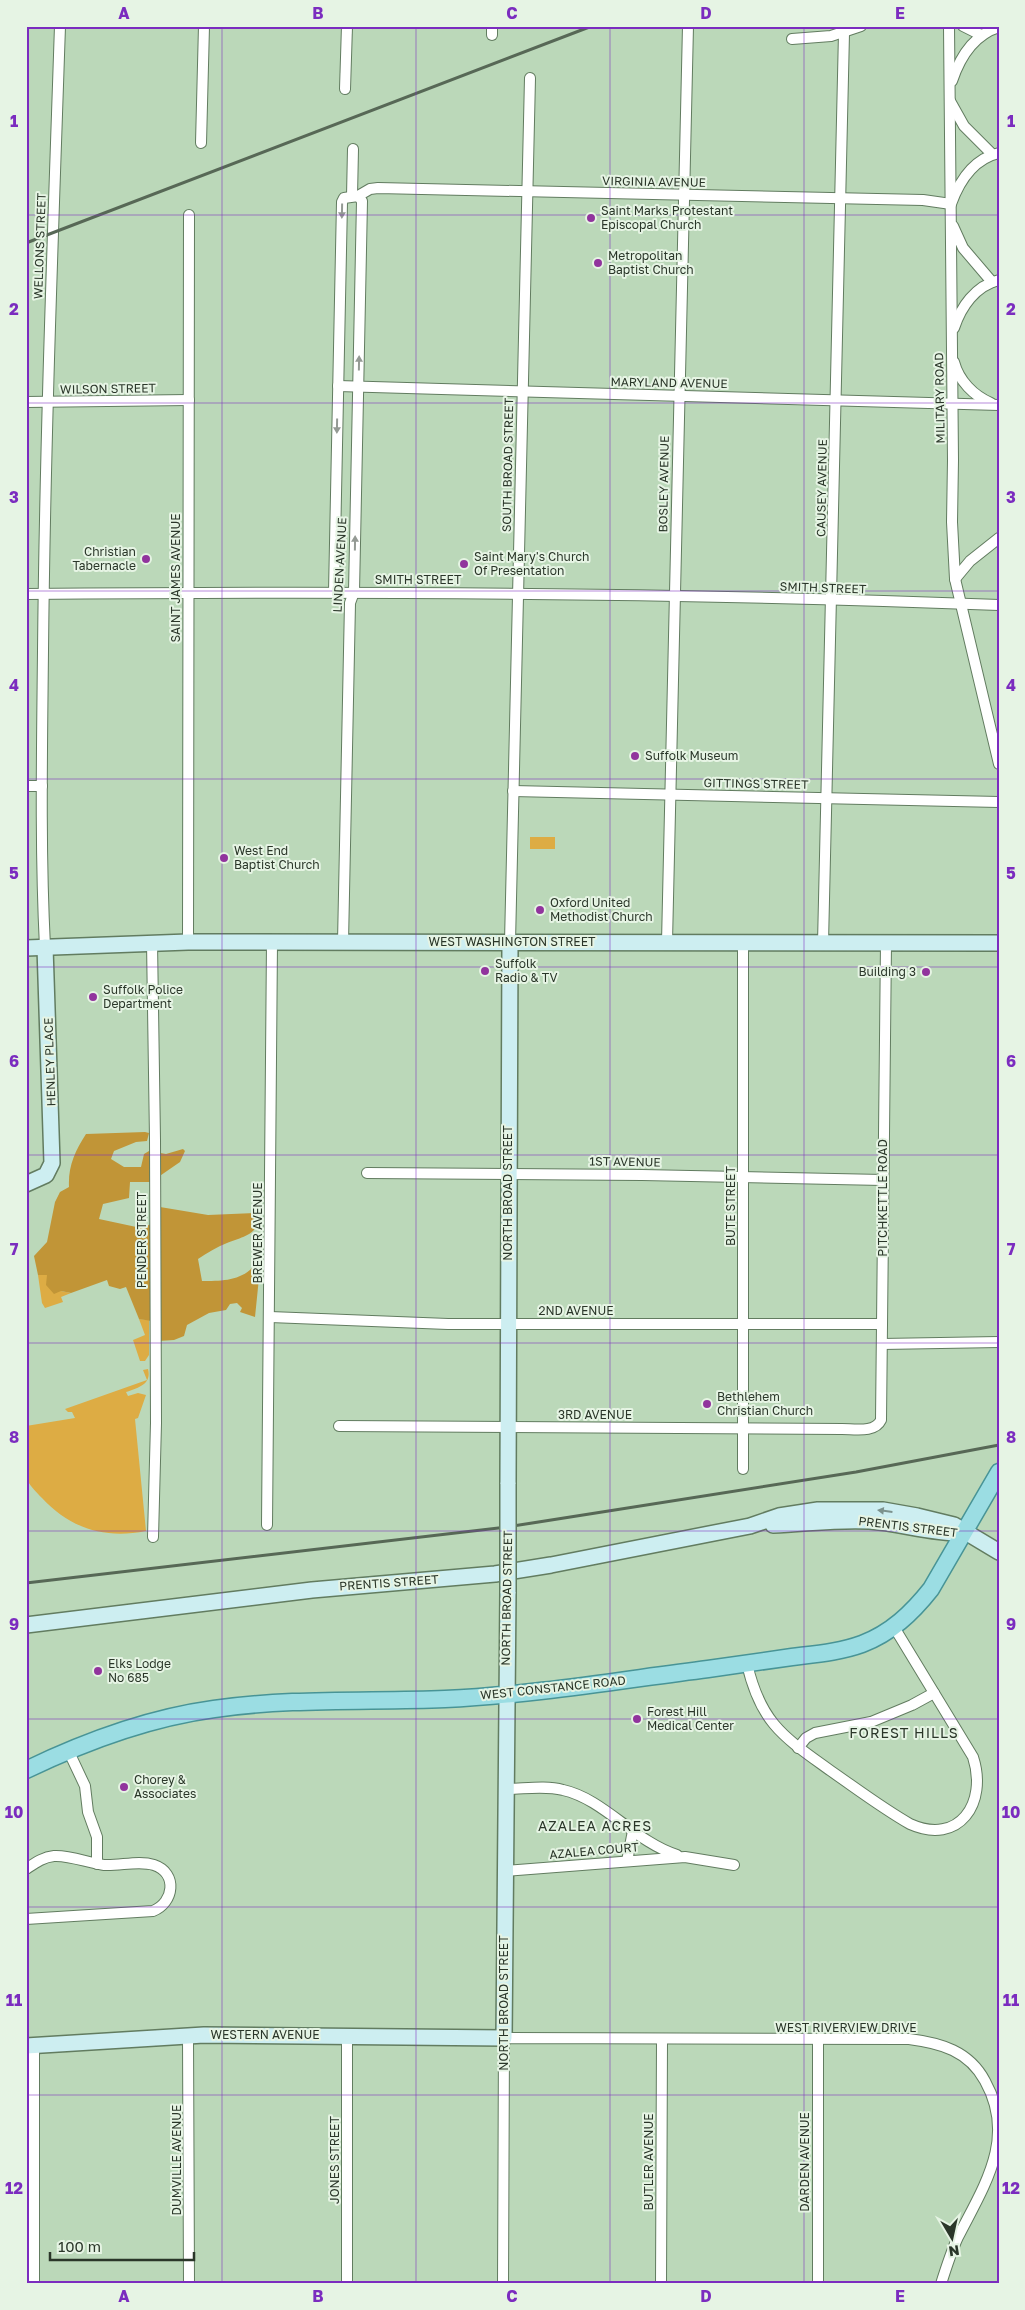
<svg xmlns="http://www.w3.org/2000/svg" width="1025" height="2310" viewBox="0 0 1025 2310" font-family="'Golos Text',sans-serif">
  <rect width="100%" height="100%" fill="#bbd8b9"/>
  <g fill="#ddac44">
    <rect x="530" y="837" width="25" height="12"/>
    <path d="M38,1275H47L61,1291L71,1293L61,1297L63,1302L45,1308L42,1303Z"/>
    <path d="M139,1319L149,1320V1355L145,1361H140L133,1340L145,1335Z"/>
    <path d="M148,1369C152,1384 138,1388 126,1392L128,1396L138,1393L146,1395L138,1418L135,1419L146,1531C105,1539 71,1529 42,1498C37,1493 28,1484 26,1477C23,1462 26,1442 26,1426L75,1418L72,1412H68L65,1409L147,1380L143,1370Z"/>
  </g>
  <path fill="#c19537" d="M145,1132L149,1133L147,1141L136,1142L114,1151L111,1159L124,1167H141L144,1154L149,1151L166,1154L183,1149L185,1151L180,1162L151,1182H130L129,1198L103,1204L99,1219L141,1228L159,1221L160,1207L208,1215L255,1213C264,1234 241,1237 227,1243C217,1247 207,1253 198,1259L202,1281C221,1281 240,1281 253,1267L260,1268L255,1317L240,1312L242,1308L237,1303L230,1304L226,1310L209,1313L187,1325L184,1336L174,1340L158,1341V1322L139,1319L126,1287L120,1289L109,1286L107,1280L71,1293L61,1291L54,1294L46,1285L47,1275H38L34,1256L47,1242L55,1202L60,1192L69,1187C68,1166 75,1151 86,1134Z"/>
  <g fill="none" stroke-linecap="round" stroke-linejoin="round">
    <defs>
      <g id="street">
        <path d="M492,26V35"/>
        <path d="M949,26L953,460L952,522L955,579L999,764"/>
        <path d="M963,26L981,35"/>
        <path d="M792,39L831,36L861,26"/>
        <path d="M952,81C960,57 973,35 999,27"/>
        <path d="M345,89L347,26"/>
        <path d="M950,101L964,126L992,154"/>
        <path d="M201,143L204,26"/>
        <path d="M352,196L353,149"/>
        <path d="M358,196L370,189L378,188L923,200L951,204C959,182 973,159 999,153"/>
        <path d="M953,226L963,248L992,282"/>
        <path d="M954,328C961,307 975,286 999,280"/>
        <path d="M954,362C959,381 974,396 991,403"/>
        <path d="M338,386L999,405"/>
        <path d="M26,402L189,400"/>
        <path d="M955,579L970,561L999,538"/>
        <path d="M334,592L342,202L344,198L358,196L362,201L354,592L350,603L343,942"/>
        <path d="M26,594C350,591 675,592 999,605"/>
        <path d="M26,786H42"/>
        <path d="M513,791L999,802"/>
        <path d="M152,942L155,1139L156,1423L153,1537"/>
        <path d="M188,942L189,215"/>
        <path d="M510,942L530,78"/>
        <path d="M667,942L688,26"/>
        <path d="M823,943L844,33"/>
        <path d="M45,947C40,848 42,749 43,651C45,442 53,234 60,26"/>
        <path d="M367,1173L642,1175L883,1180"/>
        <path d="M270,1317L448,1324H882"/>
        <path d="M882,1344L999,1342"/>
        <path d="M339,1426L842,1429C855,1429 875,1433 881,1420L886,943"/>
        <path d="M743,1469V942"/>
        <path d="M267,1525L272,942"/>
        <path d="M747,1664C761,1724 784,1737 831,1771C857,1789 882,1808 910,1824C959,1846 988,1803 973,1757L894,1627"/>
        <path d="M798,1748L806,1738L815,1733L871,1722L912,1705L934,1693"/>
        <path d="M68,1750L85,1786L88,1812L97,1837V1864"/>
        <path d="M505,1789C524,1789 545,1785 563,1790C604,1799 635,1842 677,1855"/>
        <path d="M627,1861L633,1831"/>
        <path d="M26,1869C35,1863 43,1857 54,1856C70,1855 88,1863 104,1865C120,1866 139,1860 154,1865C178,1873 174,1903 153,1911L26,1919"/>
        <path d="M505,1871L685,1857L734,1865"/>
        <path d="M188,2036L189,2284"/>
        <path d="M818,2040V2284"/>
        <path d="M34,2046V2284"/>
        <path d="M347,2284V2036"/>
        <path d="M503,2284L504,2038L909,2039C941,2043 969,2051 985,2081C1017,2138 984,2186 958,2237C951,2252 946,2268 941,2284"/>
        <path d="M661,2284L662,2040"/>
      </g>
      <g id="secondary">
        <path d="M26,948L188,942L999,943"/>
        <path d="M26,1184L46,1175L52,1163L45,947"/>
        <path d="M508,1484L510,942"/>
        <path d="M773,1525C805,1524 836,1519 869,1521C901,1523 932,1534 965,1533"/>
        <path d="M26,1625L312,1590L495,1574L551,1565L750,1526L779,1516L818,1510H883L917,1516L954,1525L999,1552"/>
        <path d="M26,2046L204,2035L504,2038L508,1592"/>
      </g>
      <path id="primary" d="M26,1770C86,1741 148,1718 214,1709C290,1698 369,1702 445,1699C533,1695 621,1680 708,1669C736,1665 764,1661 792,1657C816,1654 840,1652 862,1644C891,1633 912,1613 931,1589L999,1472"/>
    </defs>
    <use href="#street" stroke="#627c60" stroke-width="12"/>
    <use href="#secondary" stroke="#627c60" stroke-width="18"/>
    <use href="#primary" stroke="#489496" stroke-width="19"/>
    <use href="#street" stroke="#fff" stroke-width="10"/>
    <use href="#secondary" stroke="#cdeef1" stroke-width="15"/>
    <use href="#primary" stroke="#9bdde3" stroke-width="16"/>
    <g stroke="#576856" stroke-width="3">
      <path d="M26,243L592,26"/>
      <path d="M26,1583L507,1527L856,1472L999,1445"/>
    </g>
    <defs>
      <path id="secondary-bridge" d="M508,1592V1484"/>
    </defs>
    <use href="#secondary-bridge" stroke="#627c60" stroke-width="18" stroke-linecap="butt"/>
    <use href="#secondary-bridge" stroke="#cdeef1" stroke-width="15"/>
  </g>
  <defs><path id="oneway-solid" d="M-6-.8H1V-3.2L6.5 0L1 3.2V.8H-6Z" transform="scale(1.25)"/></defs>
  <g fill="#949a94">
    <use href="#oneway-solid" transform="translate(342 211) rotate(91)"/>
    <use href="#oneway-solid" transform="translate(359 363) rotate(-89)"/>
    <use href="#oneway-solid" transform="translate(337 426) rotate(91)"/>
    <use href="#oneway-solid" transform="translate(355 543) rotate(-89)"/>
  </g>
  <use fill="#7c928d" href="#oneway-solid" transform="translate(885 1511) rotate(-173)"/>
  <path fill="none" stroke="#7b2cbf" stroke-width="1" stroke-opacity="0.55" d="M222,26V2284M416,26V2284M610,26V2284M804,26V2284M26,215H999M26,403H999M26,591H999M26,779H999M26,967H999M26,1155H999M26,1343H999M26,1531H999M26,1719H999M26,1907H999M26,2095H999"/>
  <g fill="#91349d" stroke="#e6f4e4" stroke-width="2">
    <circle cx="591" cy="218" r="5"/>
    <circle cx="598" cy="263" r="5"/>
    <circle cx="146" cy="559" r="5"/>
    <circle cx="464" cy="564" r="5"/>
    <circle cx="635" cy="756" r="5"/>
    <circle cx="224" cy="858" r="5"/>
    <circle cx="540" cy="910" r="5"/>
    <circle cx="485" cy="971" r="5"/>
    <circle cx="926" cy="972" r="5"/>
    <circle cx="93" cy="997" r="5"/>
    <circle cx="707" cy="1404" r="5"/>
    <circle cx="98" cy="1671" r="5"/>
    <circle cx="637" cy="1719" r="5"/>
    <circle cx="124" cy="1787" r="5"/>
  </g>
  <g text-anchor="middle" stroke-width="4" stroke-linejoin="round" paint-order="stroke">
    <g font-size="12" fill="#2a3629" stroke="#e6f4e4">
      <text transform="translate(654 182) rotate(1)" y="4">VIRGINIA AVENUE</text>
      <text transform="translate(40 246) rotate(-88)" y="4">WELLONS STREET</text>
      <text transform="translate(669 383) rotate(1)" y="4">MARYLAND AVENUE</text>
      <text transform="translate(108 389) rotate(-1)" y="4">WILSON STREET</text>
      <text transform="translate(940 398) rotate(-91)" y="4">MILITARY ROAD</text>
      <text transform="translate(508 465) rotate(-89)" y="4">SOUTH BROAD STREET</text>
      <text transform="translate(664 484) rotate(-89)" y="4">BOSLEY AVENUE</text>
      <text transform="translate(822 488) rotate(-89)" y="4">CAUSEY AVENUE</text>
      <text transform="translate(340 565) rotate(-87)" y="4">LINDEN AVENUE</text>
      <text transform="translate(176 578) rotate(-90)" y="4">SAINT JAMES AVENUE</text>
      <text x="418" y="584">SMITH STREET</text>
      <text transform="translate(823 588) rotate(2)" y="4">SMITH STREET</text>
      <text transform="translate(756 784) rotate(1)" y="4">GITTINGS STREET</text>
      <text x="512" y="946">WEST WASHINGTON STREET</text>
      <text transform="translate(50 1062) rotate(-92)" y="4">HENLEY PLACE</text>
      <text transform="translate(625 1162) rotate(1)" y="4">1ST AVENUE</text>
      <text transform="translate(508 1193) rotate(-90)" y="4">NORTH BROAD STREET</text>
      <text transform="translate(883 1198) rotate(-90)" y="4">PITCHKETTLE ROAD</text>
      <text transform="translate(731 1206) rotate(-90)" y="4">BUTE STREET</text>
      <text transform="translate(258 1233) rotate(-90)" y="4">BREWER AVENUE</text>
      <text transform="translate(142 1240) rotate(-90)" y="4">PENDER STREET</text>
      <text x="576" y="1315">2ND AVENUE</text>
      <text x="595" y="1419">3RD AVENUE</text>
      <text transform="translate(908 1527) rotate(7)" y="4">PRENTIS STREET</text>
      <text transform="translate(389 1583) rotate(-4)" y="4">PRENTIS STREET</text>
      <text transform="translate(507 1598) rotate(-89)" y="4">NORTH BROAD STREET</text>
      <text transform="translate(553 1688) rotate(-6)" y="4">WEST CONSTANCE ROAD</text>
      <text transform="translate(594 1851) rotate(-5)" y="4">AZALEA COURT</text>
      <text transform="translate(504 2003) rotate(-90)" y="4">NORTH BROAD STREET</text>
      <text x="846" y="2032">WEST RIVERVIEW DRIVE</text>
      <text x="265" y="2039">WESTERN AVENUE</text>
      <text transform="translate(177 2160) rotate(-90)" y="4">DUMVILLE AVENUE</text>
      <text transform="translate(335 2160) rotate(-90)" y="4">JONES STREET</text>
      <text transform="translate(649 2162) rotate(-90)" y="4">BUTLER AVENUE</text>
      <text transform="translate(805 2162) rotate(-90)" y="4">DARDEN AVENUE</text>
    </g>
    <g font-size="12" fill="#2a3629" stroke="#e6f4e4" text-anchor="start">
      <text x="601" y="215">Saint Marks Protestant<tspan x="601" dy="14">Episcopal Church</tspan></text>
      <text x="608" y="260">Metropolitan<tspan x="608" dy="14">Baptist Church</tspan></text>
      <text x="136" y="556" text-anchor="end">Christian<tspan x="136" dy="14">Tabernacle</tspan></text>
      <text x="474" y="561">Saint Mary's Church<tspan x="474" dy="14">Of Presentation</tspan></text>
      <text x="645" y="760">Suffolk Museum</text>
      <text x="234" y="855">West End<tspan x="234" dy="14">Baptist Church</tspan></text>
      <text x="550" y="907">Oxford United<tspan x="550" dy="14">Methodist Church</tspan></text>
      <text x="495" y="968">Suffolk<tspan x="495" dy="14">Radio &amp; TV</tspan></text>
      <text x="916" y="976" text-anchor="end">Building 3</text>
      <text x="103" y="994">Suffolk Police<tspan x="103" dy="14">Department</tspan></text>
      <text x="717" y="1401">Bethlehem<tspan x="717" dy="14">Christian Church</tspan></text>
      <text x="108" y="1668">Elks Lodge<tspan x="108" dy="14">No 685</tspan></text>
      <text x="647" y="1716">Forest Hill<tspan x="647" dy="14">Medical Center</tspan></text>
      <text x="134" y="1784">Chorey &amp;<tspan x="134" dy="14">Associates</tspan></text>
    </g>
    <g font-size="14" letter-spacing="1" fill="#2a3629" stroke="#e6f4e4">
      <text x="904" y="1738">FOREST HILLS</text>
      <text x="595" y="1831">AZALEA ACRES</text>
    </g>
  </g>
  <rect width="1025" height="2310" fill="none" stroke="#e6f4e4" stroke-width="55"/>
  <g transform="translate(952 2238) rotate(171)" stroke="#e6f4e4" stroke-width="4" paint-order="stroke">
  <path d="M0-4L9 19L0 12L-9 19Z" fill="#2a3629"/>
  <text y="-8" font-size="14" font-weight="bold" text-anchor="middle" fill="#2a3629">N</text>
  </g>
  <path d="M50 2252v8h144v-8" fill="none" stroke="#2a3629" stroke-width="2.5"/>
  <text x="58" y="2252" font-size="15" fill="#2a3629" stroke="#e6f4e4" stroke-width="4" paint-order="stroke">100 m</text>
  <rect x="28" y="28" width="970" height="2254" fill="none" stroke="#7b2cbf" stroke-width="2"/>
  <g font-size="16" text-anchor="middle" font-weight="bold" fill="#7b2cbf">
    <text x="124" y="19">A</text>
    <text x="318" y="19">B</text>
    <text x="512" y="19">C</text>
    <text x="706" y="19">D</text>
    <text x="900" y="19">E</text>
    <text x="14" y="127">1</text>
    <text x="1011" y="127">1</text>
    <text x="14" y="315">2</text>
    <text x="1011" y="315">2</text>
    <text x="14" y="503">3</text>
    <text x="1011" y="503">3</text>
    <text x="14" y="691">4</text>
    <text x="1011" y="691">4</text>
    <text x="14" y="879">5</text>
    <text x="1011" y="879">5</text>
    <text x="14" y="1067">6</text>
    <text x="1011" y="1067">6</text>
    <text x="14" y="1255">7</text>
    <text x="1011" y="1255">7</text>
    <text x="14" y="1443">8</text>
    <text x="1011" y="1443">8</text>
    <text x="14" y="1630">9</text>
    <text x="1011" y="1630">9</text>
    <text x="14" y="1818">10</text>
    <text x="1011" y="1818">10</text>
    <text x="14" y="2006">11</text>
    <text x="1011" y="2006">11</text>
    <text x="14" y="2194">12</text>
    <text x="1011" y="2194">12</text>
    <text x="124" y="2302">A</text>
    <text x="318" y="2302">B</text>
    <text x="512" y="2302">C</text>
    <text x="706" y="2302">D</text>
    <text x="900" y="2302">E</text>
  </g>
</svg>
